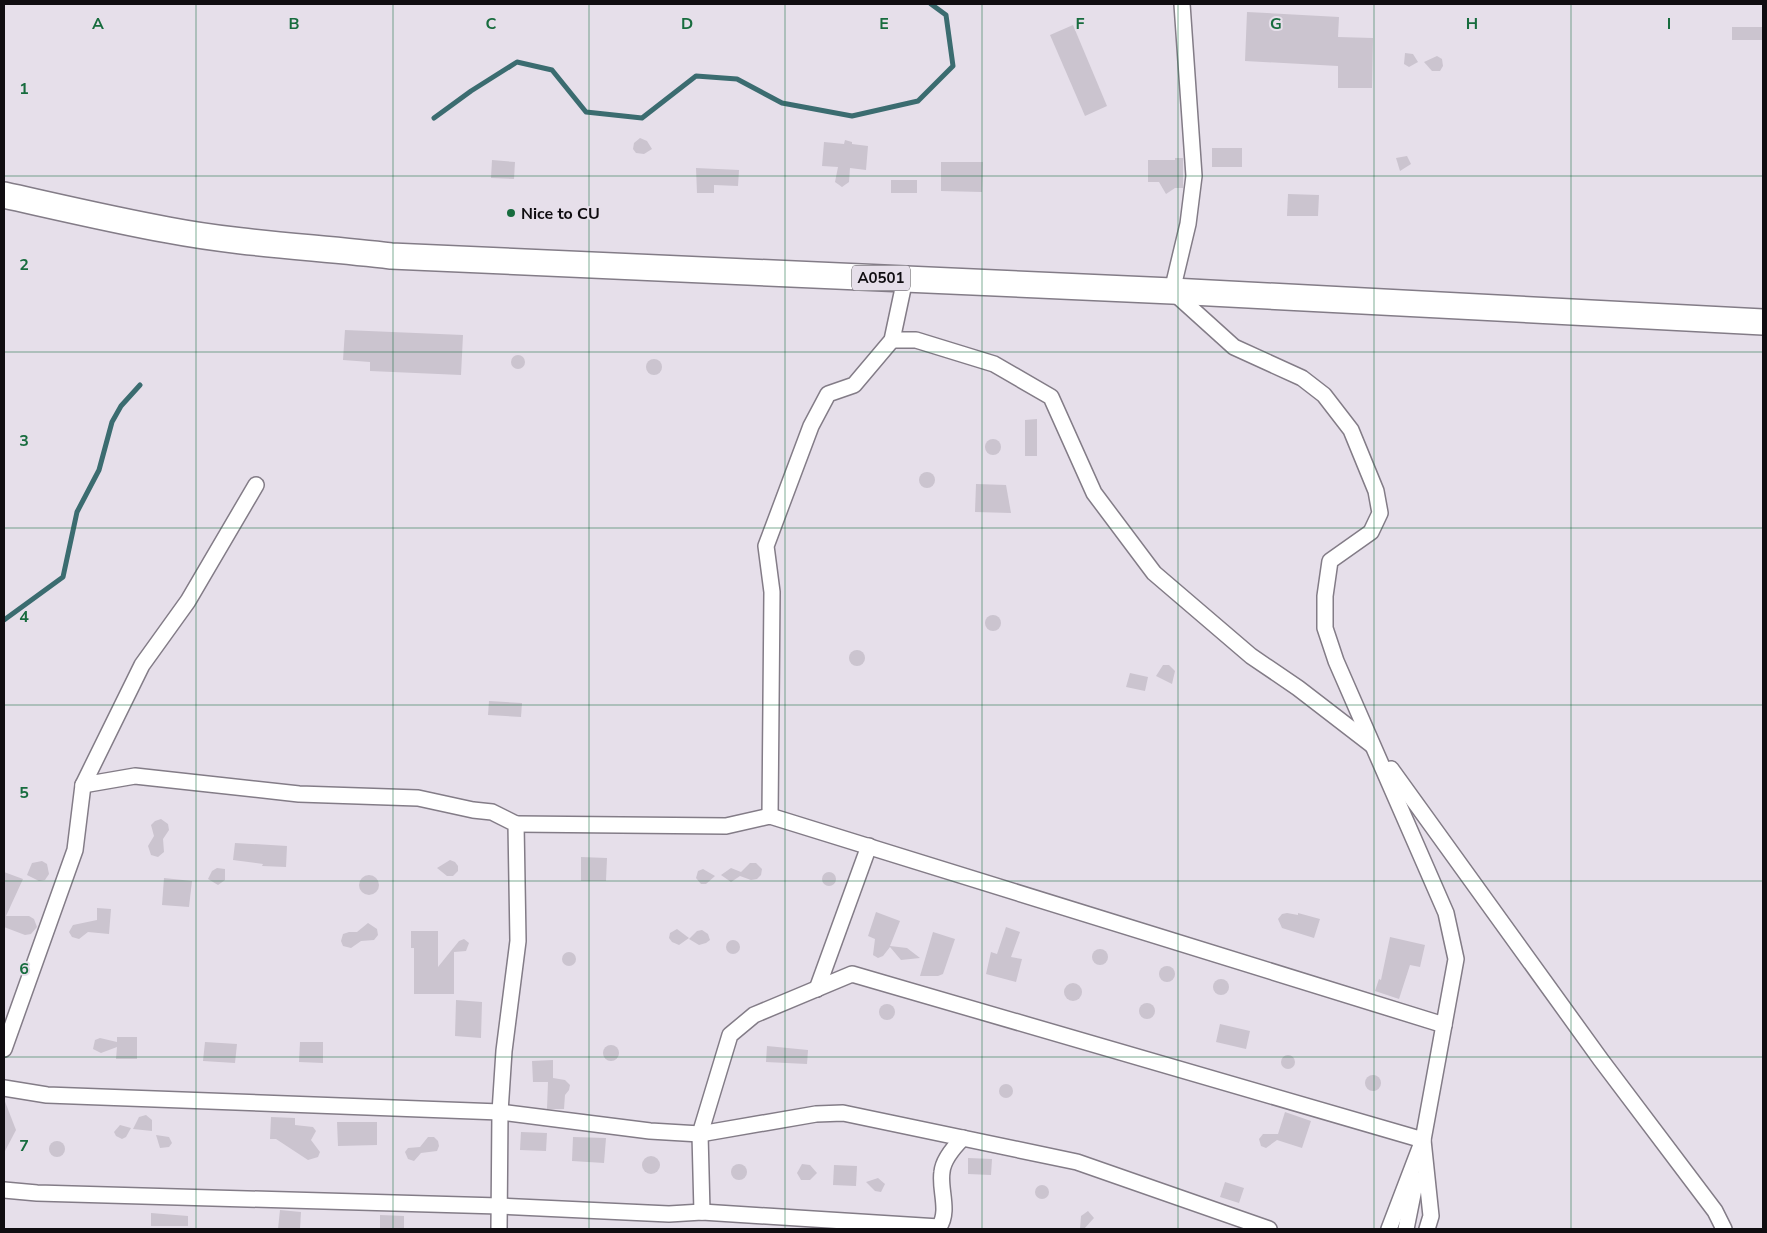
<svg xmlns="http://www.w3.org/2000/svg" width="1767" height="1233" viewBox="0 0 1767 1233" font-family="'Nunito Sans',sans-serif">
  <rect width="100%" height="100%" fill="#e6dfea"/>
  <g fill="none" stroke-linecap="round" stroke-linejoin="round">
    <g stroke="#3b6c70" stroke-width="5">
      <path d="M434,118L471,91L517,62L552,70L586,112L642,118L696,76L737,79L782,103L852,116L918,101L953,66L946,15L931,4"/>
      <path d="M4,620L63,577L77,512L99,470L112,422L121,406L140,385"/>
    </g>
  </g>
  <g fill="#cbc4cf">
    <path d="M1247,12L1339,17L1338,37L1373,38L1372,88H1338V66L1245,61Z"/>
    <path d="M1073,25L1107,106L1085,116L1050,35Z"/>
    <rect x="1732" y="27" width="31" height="13"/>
    <path d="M1405,53L1413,54L1418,62L1409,67L1404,64Z"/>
    <path d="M1437,56L1442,59L1443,66L1440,71H1432L1424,62Z"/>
    <path d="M640,138L647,141L652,149L644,154L636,153L633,149L634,143Z"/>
    <path d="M845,140L852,142V144L868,146L866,170L850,168L849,182L842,187L835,182L838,167L822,166L824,142L844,144Z"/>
    <rect x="1212" y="148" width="30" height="19"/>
    <path d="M1407,156L1411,164L1400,171L1396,158Z"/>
    <path d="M1175,158H1183V188H1175L1166,194L1159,182H1148V160H1175Z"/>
    <path d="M492,160L515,162L514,179L491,178Z"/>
    <path d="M941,162H983L982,192L941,191Z"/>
    <path d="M696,168L739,170L738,186L714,185V193H697Z"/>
    <rect x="891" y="180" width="26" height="13"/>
    <path d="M1288,194L1319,195L1318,216H1287Z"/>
    <path d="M345,330L463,335L461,375L370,371V362L343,360Z"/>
    <circle cx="518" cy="362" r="7"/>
    <circle cx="654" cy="367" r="8"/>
    <path d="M1037,419V456H1025V420Z"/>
    <circle cx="993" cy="447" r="8"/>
    <circle cx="927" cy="480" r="8"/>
    <path d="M976,484L1006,485L1011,513L975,512Z"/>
    <circle cx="993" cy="623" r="8"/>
    <circle cx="857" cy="658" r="8"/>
    <path d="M1163,665H1169L1175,671L1172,684L1156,676Z"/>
    <path d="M1130,673L1148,677L1145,691L1126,687Z"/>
    <path d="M489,701L522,703L521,717L488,715Z"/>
    <path d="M161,819L168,824L169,830L163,839L164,852L158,857L151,855L148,846L154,836L151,825L155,821Z"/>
    <path d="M235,843L287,846L286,867L262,866L263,864L233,860Z"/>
    <path d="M581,857L607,858L606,881H581Z"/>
    <path d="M450,860L455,862L458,866V871L453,876H447L437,868Z"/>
    <path d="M42,861L47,864L49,874L45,880L39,881L27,875L32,863Z"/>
    <path d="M750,863H756L762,869L761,875L757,879L751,880L740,876L731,882L721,875L731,868L741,872Z"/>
    <path d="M217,868L225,869V880L218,885L208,879L212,871Z"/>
    <path d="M703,869L715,876L706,884H701L696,878L698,871Z"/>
    <circle cx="829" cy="879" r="7"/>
    <path d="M4,872L23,879L6,916H29L34,919L37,927L31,934L25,935L4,927Z"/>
    <circle cx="369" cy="885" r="10"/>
    <path d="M164,878L192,881L189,907L162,905Z"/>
    <path d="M97,908L111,909L109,934L88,932L79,939L72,937L69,932L73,925L97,920Z"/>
    <path d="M876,912L900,921L890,946L907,948L920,958L901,960L890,947L883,956L878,958L873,955L875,939L868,936Z"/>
    <path d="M1287,913L1298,915V913L1320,919L1314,938L1282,928L1278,919L1282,914Z"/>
    <path d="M368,923L377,929L378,935L374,940L361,941L351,948L343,946L341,941L343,934L349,932H357Z"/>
    <path d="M1006,927L1020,932L1011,957L1022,959L1016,982L986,974L991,952L997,954Z"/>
    <path d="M677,929L689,938L679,945L672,942L669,938L670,933Z"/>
    <path d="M702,930L708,934L710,940L706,943L699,945L689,939L697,931Z"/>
    <path d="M411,931H438V967L459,941L464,939L469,943L466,951L454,952V994H414V948H411Z"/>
    <path d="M933,932L955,939L943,974L938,976H920Z"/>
    <path d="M1390,937L1425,945L1420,967L1410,965L1399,999L1375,991L1379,979L1381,980Z"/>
    <circle cx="733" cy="947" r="7"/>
    <circle cx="1100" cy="957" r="8"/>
    <circle cx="569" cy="959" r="7"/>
    <circle cx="1167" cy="974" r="8"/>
    <circle cx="1221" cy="987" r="8"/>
    <circle cx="1073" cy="992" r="9"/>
    <path d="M456,1000L482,1002L481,1038L455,1036Z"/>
    <circle cx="1147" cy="1011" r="8"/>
    <circle cx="887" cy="1012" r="8"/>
    <path d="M1220,1024L1250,1031L1246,1049L1216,1042Z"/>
    <path d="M117,1037H137V1059H116L117,1047L101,1053L93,1049L95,1040L100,1038L117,1042Z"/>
    <path d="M205,1042L237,1044L235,1063L203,1061Z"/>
    <path d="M300,1042H323V1063L299,1062Z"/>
    <circle cx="611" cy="1053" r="8"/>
    <path d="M767,1046L808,1050L807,1064L766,1062Z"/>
    <circle cx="1288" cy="1062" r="7"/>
    <path d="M553,1060V1078L565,1080L570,1085L569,1090L565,1095L564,1109H547L548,1082H533L532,1061Z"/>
    <circle cx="1373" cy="1083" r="8"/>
    <circle cx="1006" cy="1091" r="7"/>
    <path d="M4,1099L16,1130L4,1153Z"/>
    <path d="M1285,1112L1311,1121L1302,1148L1277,1140L1266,1148L1261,1146L1259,1139L1263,1134H1278Z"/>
    <path d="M146,1115L152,1120V1131L133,1129L139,1117Z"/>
    <path d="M271,1117L295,1118V1125L313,1127L316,1131L311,1140L320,1152L318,1157L308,1160L276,1139H270Z"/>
    <path d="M337,1122H377V1145L338,1146Z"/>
    <path d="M120,1125L131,1128L126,1137L122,1139L116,1136L114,1132Z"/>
    <path d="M521,1132L547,1133L546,1151L520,1150Z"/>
    <path d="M156,1135L169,1137L172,1143L169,1147L160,1148Z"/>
    <path d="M428,1137H434L438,1141L439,1146L437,1151L421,1153L414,1161L408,1159L405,1152L408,1148L420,1147Z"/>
    <path d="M573,1137L606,1138L604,1163L572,1161Z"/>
    <circle cx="57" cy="1149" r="8"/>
    <circle cx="651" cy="1165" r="9"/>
    <path d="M968,1158L992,1159L991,1175L968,1174Z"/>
    <path d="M802,1164L810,1165L817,1173L810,1180H801L797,1173Z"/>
    <circle cx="739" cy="1172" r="8"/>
    <path d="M834,1165L857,1166L856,1186L833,1185Z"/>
    <path d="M878,1178L885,1184L881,1192L875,1191L866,1182Z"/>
    <path d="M1225,1182L1244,1188L1239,1203L1220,1197Z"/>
    <circle cx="1042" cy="1192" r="7"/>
    <path d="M280,1210L301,1212L300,1229H278Z"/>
    <path d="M1088,1211L1094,1218L1084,1229H1080L1081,1216Z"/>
    <path d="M151,1213L188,1216V1226H151Z"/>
    <path d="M380,1215L404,1216V1229H380Z"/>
  </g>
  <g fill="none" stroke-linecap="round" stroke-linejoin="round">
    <defs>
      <g id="minor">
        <path d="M1182,4L1194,176L1188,224L1172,291L1234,347L1302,378L1324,395L1351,430L1376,491L1380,513L1371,532L1330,561L1325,596V628L1336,661L1446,913L1456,959L1423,1140L1389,1229"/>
        <path d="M892,340H916L994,364L1051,397L1094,493L1154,573L1251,656L1298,688L1372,745"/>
        <path d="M1391,769L1601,1060L1715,1211L1724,1229"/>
        <path d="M83,785L135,776L299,794L418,798L473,810L492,812L516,824L518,941L504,1051L500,1112L499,1229"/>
        <path d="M770,816L772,592L766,546L811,426L828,394L854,385L892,340L905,279"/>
        <path d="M516,824L726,826L770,816L1444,1025"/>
        <path d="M817,989L869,846"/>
        <path d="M4,1049L75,850L83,785L142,665L188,601L256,485"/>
        <path d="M4,1088L47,1095L500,1112L650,1131L700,1134L816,1114L843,1113L1077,1162L1269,1229"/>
        <path d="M4,1190L37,1193L499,1206L669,1214L702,1212L939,1227C950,1211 939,1189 942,1172C943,1160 955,1146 963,1138"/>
        <path d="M702,1212L700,1134L730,1035L754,1015L852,974L1423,1140L1431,1216L1427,1229"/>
        <path d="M1406,1229L1416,1179"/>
      </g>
      <path id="trunk" d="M4,195C58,207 113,220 168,230C241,244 316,247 391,256L1172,291L1763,322"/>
    </defs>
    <use href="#minor" stroke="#837c87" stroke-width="18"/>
    <use href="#trunk" stroke="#837c87" stroke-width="28"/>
    <use href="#minor" stroke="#fff" stroke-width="15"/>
    <use href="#trunk" stroke="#fff" stroke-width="25"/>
  </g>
  <path fill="none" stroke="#176c3e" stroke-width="1" stroke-opacity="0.55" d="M196,4V1229M393,4V1229M589,4V1229M785,4V1229M982,4V1229M1178,4V1229M1374,4V1229M1571,4V1229M4,176H1763M4,352H1763M4,528H1763M4,705H1763M4,881H1763M4,1057H1763"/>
  <circle fill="#176c3e" stroke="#e6dfea" stroke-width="2" cx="511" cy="213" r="5"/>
  <g text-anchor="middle" stroke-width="4" stroke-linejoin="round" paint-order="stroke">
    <rect fill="#e6dfea" stroke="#504c52" stroke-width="1" x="852" y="265.5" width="58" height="25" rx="4"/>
    <g font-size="15" font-weight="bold" fill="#100d11">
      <text x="881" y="283">A0501</text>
    </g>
    <g font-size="16" font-weight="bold" fill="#100d11" stroke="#e6dfea" text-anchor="start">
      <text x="521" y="219">Nice to CU</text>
    </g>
  </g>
  <g font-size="16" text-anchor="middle" font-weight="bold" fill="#176c3e" stroke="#e6dfea" stroke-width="4" stroke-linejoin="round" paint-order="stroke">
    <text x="98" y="29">A</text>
    <text x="294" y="29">B</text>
    <text x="491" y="29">C</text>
    <text x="687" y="29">D</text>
    <text x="884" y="29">E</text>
    <text x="1080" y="29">F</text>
    <text x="1276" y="29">G</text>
    <text x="1472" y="29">H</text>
    <text x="1669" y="29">I</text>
    <text x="24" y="94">1</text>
    <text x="24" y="270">2</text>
    <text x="24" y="446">3</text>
    <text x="24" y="622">4</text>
    <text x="24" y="798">5</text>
    <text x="24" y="974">6</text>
    <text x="24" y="1151">7</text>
  </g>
  <rect width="1767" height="1233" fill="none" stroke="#100d11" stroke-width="10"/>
</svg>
